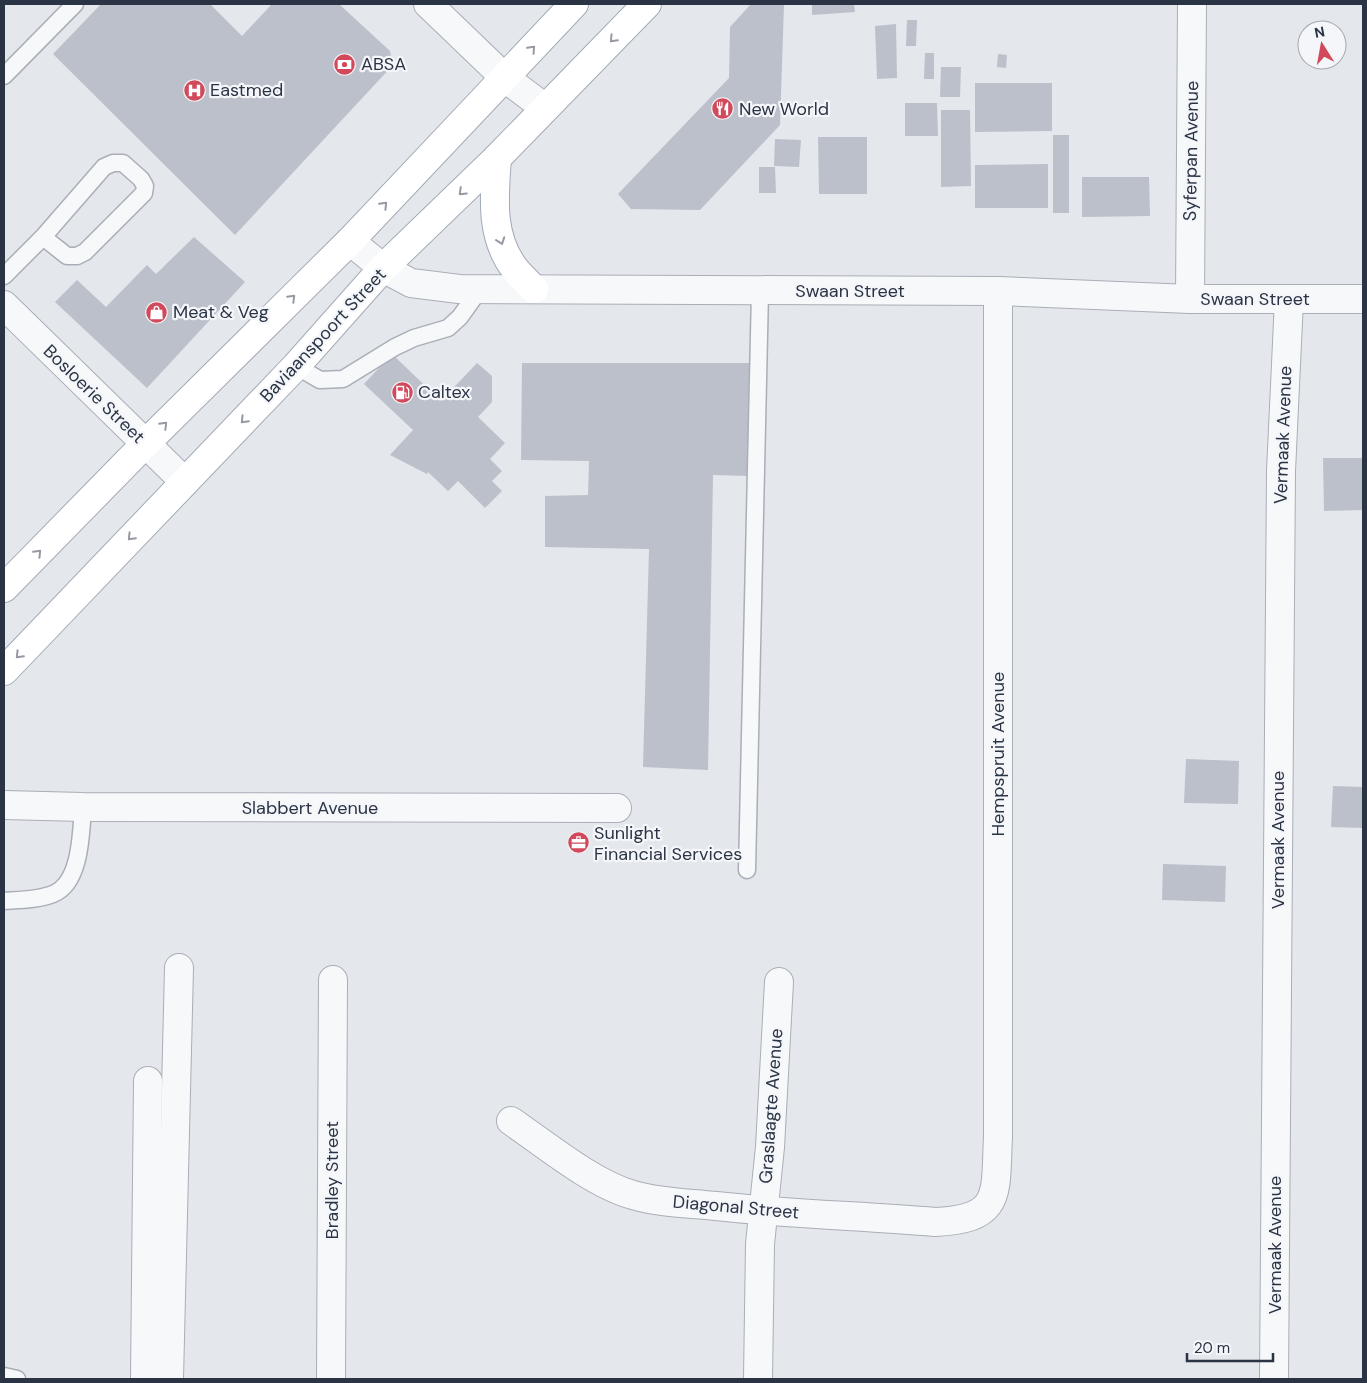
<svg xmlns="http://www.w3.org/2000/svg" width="1367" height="1383" viewBox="0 0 1367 1383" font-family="'DM Sans',sans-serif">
  <rect width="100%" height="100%" fill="#e4e7ec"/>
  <g fill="#bbc0ca">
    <path d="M101,4H210L242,36L272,4H339L390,51L393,65L235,235L53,54Z"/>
    <path d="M751,4H784L780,125L700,210L631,209L618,194L729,78L730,27Z"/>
    <path d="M812,4H854L855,12L812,15Z"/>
    <path d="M907,20H917L916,46H906Z"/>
    <path d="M896,24L897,78L877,79L875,26Z"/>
    <path d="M925,53H934V79H924Z"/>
    <path d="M998,54L1007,55L1006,68L997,67Z"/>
    <path d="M941,67H961L960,97H940Z"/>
    <path d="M975,83H1052V131L975,132Z"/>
    <path d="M905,103H937L938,136H905Z"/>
    <path d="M941,110H970L971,186L941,187Z"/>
    <rect x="1053" y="135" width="16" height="78"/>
    <path d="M818,137H867V194H819Z"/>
    <path d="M775,139L801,140L799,167L774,166Z"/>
    <path d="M1048,164V208H975V165Z"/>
    <path d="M759,167H775L776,193H759Z"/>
    <path d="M1082,177H1149L1150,216L1082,217Z"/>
    <path d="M194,237L245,282L147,388L55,302L77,280L106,307L147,265L156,274Z"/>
    <path d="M392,354L441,401L477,363L492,376V402L478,417L505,443L490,459L502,471L492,481L502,491L485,508L458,481L448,491L428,472L427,474L390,455L413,430L364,384Z"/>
    <path d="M522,363H751L749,476L713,475L708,770L643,767L649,549L545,547V496L588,495L589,461L521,460Z"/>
    <path d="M1323,458H1363V510L1324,511Z"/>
    <path d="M1186,759L1239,761L1238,804L1184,803Z"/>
    <path d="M1333,786L1363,787V828L1331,827Z"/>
    <path d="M1163,864L1226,866L1225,902L1162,900Z"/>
  </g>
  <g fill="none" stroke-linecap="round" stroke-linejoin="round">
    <defs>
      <g id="service">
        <path d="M4,76L75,4"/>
        <path d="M4,276L43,237L104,167L113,163H123L141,179L145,186L144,193L85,252L77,256H67L43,237"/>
        <path d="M296,366L320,380L343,379L395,347L414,338L448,328L460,317L480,289"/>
        <path d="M747,870L760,291"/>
        <path d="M4,901C20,900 38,900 53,894C81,883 81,833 83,807"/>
        <path d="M4,1376L17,1379"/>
      </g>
      <g id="minor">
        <path d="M428,4L505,78L545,108"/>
        <path d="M350,241L383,268L411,283L459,289L998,291L1190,299H1363"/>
        <path d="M1190,299L1192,4"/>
        <path d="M4,305L185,482"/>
        <path d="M4,805L83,807L617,808"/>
        <path d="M511,1121C546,1145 593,1184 633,1195C660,1203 689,1203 716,1206C789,1214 862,1216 935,1222C1003,1219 995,1194 998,1137V291"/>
        <path d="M145,1379L148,1081"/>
        <path d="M169,1379L179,968"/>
        <path d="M331,1379L333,980"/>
        <path d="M758,1379L760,1244L770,1147L779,982"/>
        <path d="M1274,1379L1281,471L1289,300"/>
      </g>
      <g id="primary">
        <path d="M497,158C494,197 490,237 515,269C521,276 528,283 534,289"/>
        <path d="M4,588L145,444L350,241L574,4"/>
        <path d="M4,671L296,366L383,268L497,158L647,4"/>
      </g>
    </defs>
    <use href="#service" stroke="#a9aeb7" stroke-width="19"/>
    <use href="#minor" stroke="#a9aeb7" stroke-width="30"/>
    <use href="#primary" stroke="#a3abb8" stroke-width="30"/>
    <use href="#service" stroke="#f7f8fa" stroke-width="16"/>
    <use href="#minor" stroke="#f7f8fa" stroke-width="28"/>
    <use href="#primary" stroke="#fff" stroke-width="28"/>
  </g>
  <defs><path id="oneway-chevron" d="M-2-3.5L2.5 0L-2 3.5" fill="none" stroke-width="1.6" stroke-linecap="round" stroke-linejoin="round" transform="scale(1.25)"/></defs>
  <g stroke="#959aa2">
    <use href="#oneway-chevron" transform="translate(613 39) rotate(134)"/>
    <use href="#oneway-chevron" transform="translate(532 49) rotate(-47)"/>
    <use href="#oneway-chevron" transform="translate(462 192) rotate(136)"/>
    <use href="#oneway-chevron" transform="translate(384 205) rotate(-46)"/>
    <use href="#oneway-chevron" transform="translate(501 241) rotate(70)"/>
    <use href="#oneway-chevron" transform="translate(292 298) rotate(-45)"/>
    <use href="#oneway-chevron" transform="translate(244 420) rotate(134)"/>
    <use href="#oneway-chevron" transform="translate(164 425) rotate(-45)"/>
    <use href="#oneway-chevron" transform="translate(131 537) rotate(134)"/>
    <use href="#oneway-chevron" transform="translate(38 553) rotate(-46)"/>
    <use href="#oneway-chevron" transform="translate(19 655) rotate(134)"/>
  </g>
  <defs>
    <symbol id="bank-disc" viewBox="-11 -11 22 22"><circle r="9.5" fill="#d1495b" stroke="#f4f6f9"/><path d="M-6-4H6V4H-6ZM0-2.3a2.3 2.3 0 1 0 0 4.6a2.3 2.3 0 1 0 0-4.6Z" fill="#fff"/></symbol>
    <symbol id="hospital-disc" viewBox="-11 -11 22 22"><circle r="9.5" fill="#d1495b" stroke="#f4f6f9"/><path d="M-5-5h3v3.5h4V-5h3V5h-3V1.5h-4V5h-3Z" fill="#fff"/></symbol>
    <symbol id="restaurant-disc" viewBox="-11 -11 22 22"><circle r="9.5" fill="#d1495b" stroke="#f4f6f9"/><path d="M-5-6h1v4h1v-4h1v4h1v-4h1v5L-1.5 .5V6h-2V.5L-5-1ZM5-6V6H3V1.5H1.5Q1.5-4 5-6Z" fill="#fff"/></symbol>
    <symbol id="shop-disc" viewBox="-11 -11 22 22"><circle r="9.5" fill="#d1495b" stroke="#f4f6f9"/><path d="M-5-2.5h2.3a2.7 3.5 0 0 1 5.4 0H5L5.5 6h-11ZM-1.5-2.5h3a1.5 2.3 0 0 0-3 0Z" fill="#fff"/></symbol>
    <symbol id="fuel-disc" viewBox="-11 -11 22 22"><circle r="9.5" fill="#d1495b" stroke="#f4f6f9"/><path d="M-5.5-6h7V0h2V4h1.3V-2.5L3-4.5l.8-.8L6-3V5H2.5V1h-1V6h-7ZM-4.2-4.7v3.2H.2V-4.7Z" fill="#fff"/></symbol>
    <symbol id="office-disc" viewBox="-11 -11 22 22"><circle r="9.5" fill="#d1495b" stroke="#f4f6f9"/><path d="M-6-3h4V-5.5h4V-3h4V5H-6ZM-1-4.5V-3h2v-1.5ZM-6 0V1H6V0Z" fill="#fff"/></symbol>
  </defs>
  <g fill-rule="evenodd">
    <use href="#bank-disc" x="332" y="52" width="25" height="25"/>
    <use href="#hospital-disc" x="182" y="78" width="25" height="25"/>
    <use href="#restaurant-disc" x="710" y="96" width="25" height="25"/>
    <use href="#shop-disc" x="144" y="300" width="25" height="25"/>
    <use href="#fuel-disc" x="390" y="380" width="25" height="25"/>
    <use href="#office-disc" x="566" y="830" width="25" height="25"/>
  </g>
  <g text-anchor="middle" stroke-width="4.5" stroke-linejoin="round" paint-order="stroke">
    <g font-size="18" fill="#2b3445" stroke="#f4f6f9" text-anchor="start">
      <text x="361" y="70">ABSA</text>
      <text x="210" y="96">Eastmed</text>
      <text x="739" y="115">New World</text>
      <text x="173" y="318">Meat &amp; Veg</text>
      <text x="418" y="398">Caltex</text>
      <text x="594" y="839">Sunlight<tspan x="594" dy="21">Financial Services</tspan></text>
    </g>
    <g font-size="18" fill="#2b3445" stroke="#f4f6f9">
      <text transform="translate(1191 151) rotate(-89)" y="6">Syferpan Avenue</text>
      <text x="850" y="297">Swaan Street</text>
      <text x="1255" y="305">Swaan Street</text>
      <text transform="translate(323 335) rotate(-47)" y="6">Baviaanspoort Street</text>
      <text transform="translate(94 394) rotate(44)" y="6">Bosloerie Street</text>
      <text transform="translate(1283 435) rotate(-88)" y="6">Vermaak Avenue</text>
      <text transform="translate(998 754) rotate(-90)" y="6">Hempspruit Avenue</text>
      <text x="310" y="814">Slabbert Avenue</text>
      <text transform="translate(1278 840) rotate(-90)" y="6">Vermaak Avenue</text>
      <text transform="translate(771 1106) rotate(-86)" y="6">Graslaagte Avenue</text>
      <text transform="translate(332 1180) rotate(-90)" y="6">Bradley Street</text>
      <text transform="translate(736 1207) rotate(5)" y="6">Diagonal Street</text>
      <text transform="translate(1275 1245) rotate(-90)" y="6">Vermaak Avenue</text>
    </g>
  </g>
  <rect width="1367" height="1383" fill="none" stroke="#2b3445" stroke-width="10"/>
  <g transform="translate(1322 45) rotate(349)"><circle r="24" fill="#f4f6f9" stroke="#a4a8b1"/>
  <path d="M0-4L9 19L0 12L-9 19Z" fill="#d1495b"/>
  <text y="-8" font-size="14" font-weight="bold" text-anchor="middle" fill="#2b3445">N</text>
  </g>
  <path d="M1187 1353v8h86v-8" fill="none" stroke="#2b3445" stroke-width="2.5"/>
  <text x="1194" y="1353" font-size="15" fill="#2b3445" stroke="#f4f6f9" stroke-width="4" paint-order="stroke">20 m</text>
</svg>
